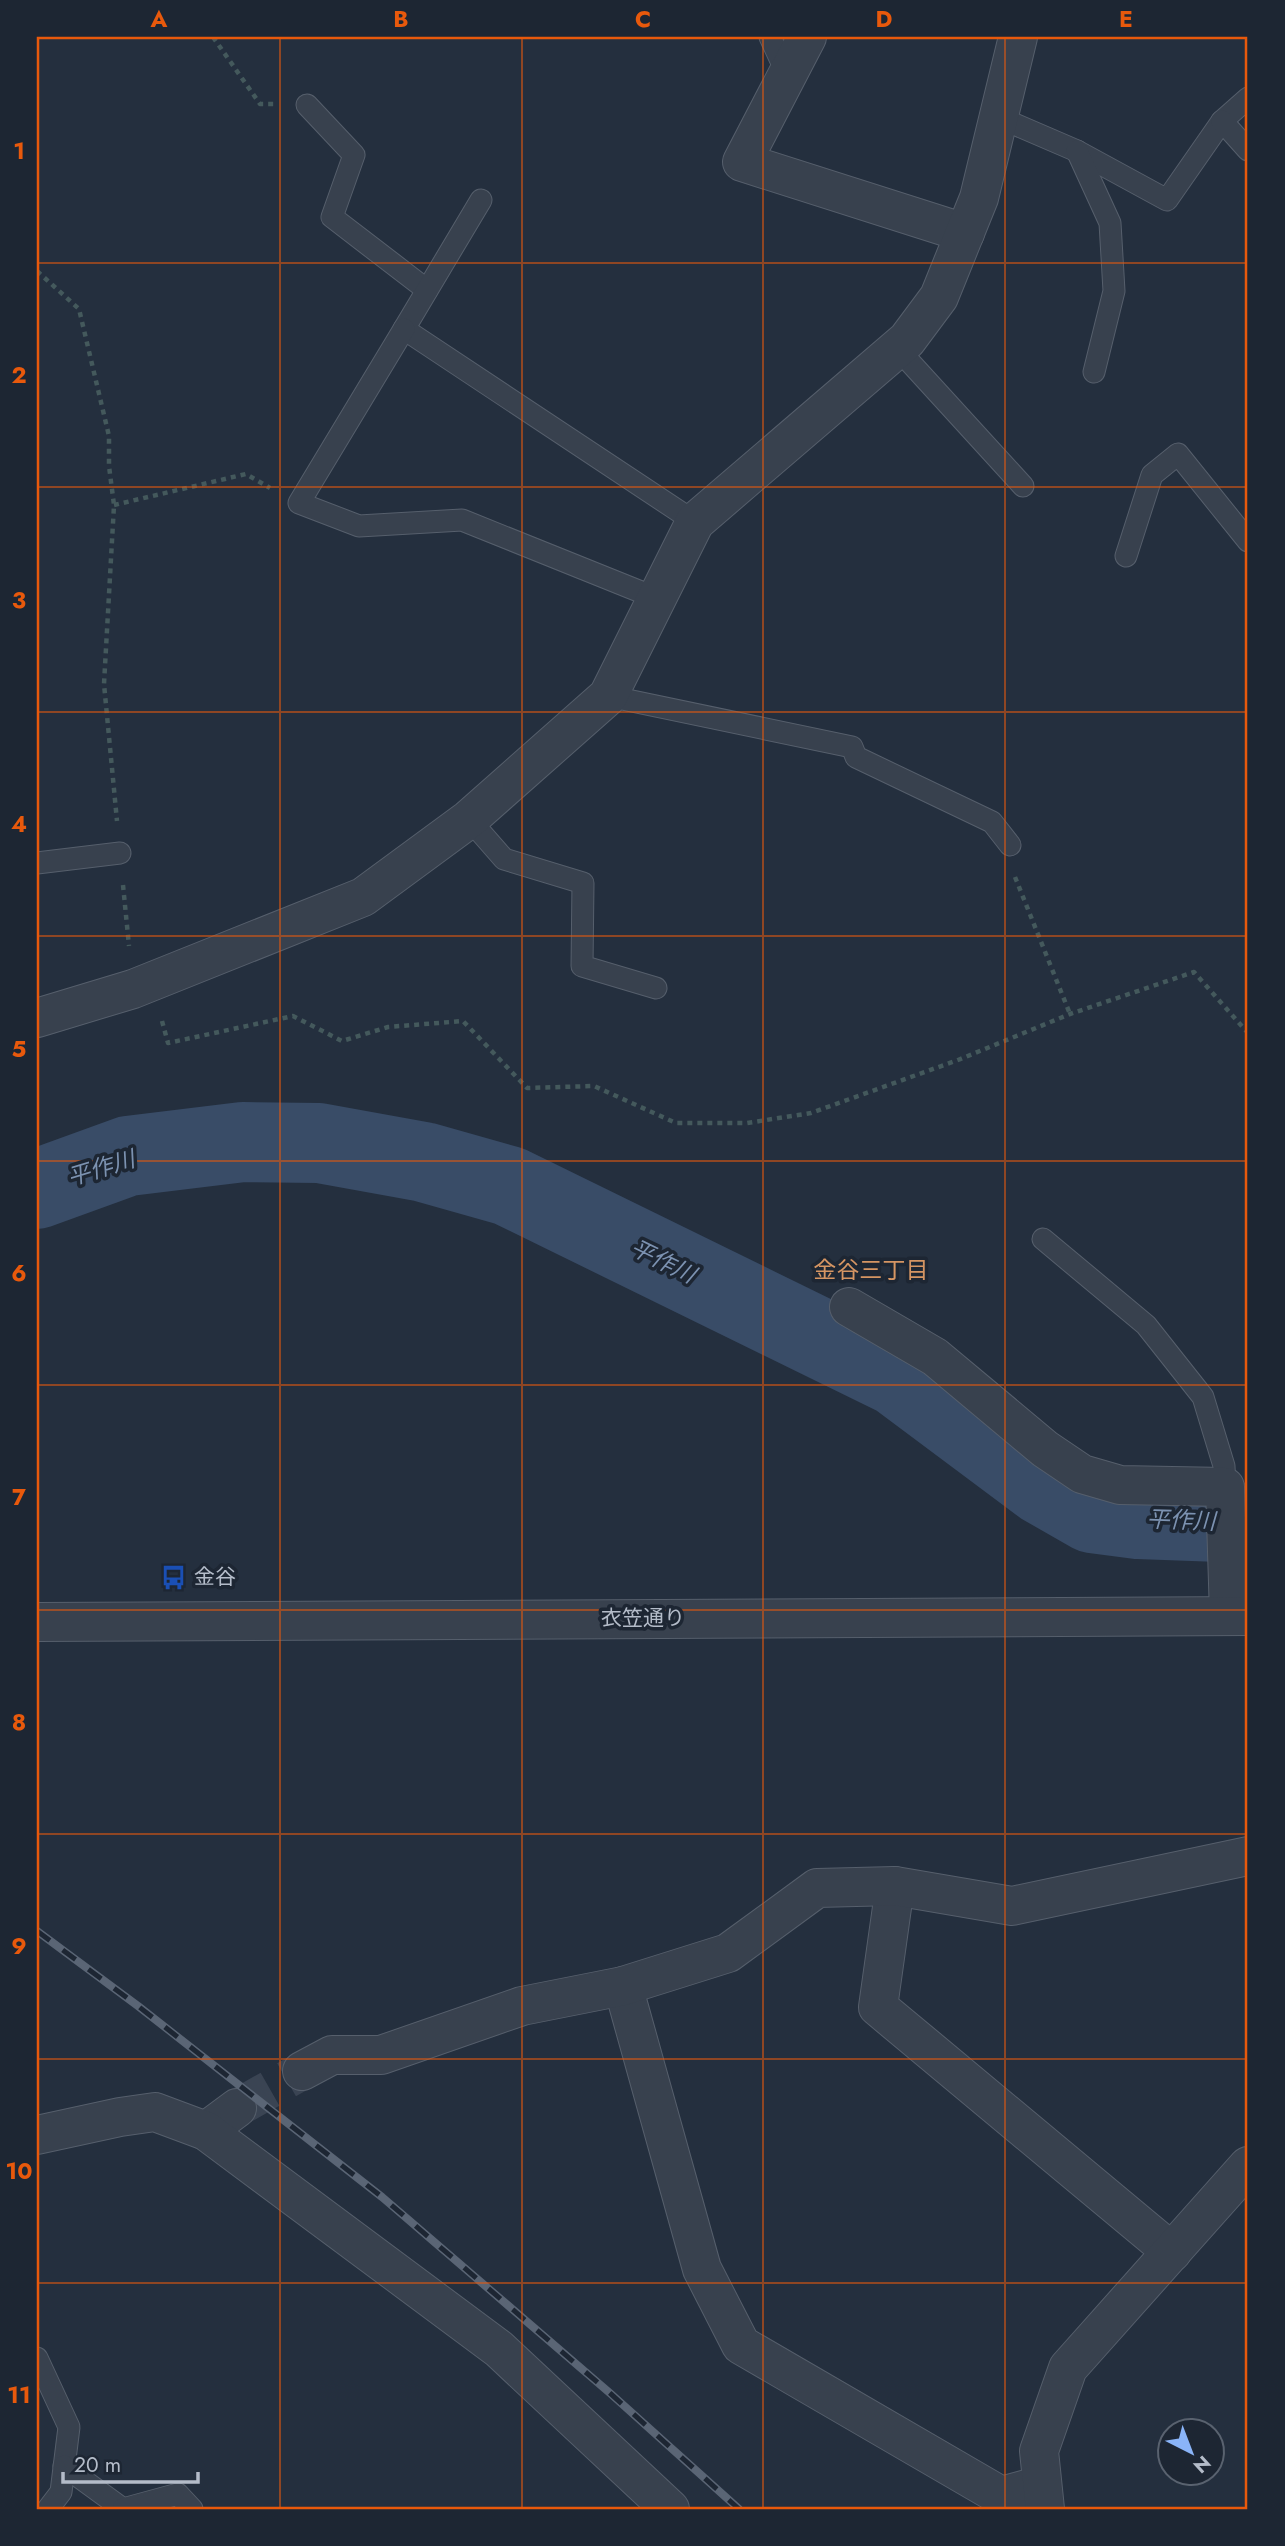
<svg xmlns="http://www.w3.org/2000/svg" width="1285" height="2546" viewBox="0 0 1285 2546" font-family="Jost,'Noto Sans JP',sans-serif">
  <rect width="100%" height="100%" fill="#242f3e"/>
  <g fill="none" stroke-linecap="round" stroke-linejoin="round">
    <path stroke="#394c67" stroke-width="80" d="M37,1189L128,1156L243,1142L319,1143L424,1162L509,1186L897,1376L1043,1485L1092,1513L1138,1519L1248,1523"/>
    <path stroke="#3a4453" stroke-width="38" stroke-dasharray="38 19" stroke-linecap="butt" d="M237,2108L302,2071"/>
    <defs>
      <g id="service">
        <path d="M770,37L788,76"/>
        <path d="M307,105L354,155L332,217L427,290"/>
        <path d="M998,117L1077,151L1167,200L1222,121L1248,98"/>
        <path d="M1222,121L1248,150"/>
        <path d="M1077,151L1110,223L1114,291L1094,372"/>
        <path d="M481,200L404,329L695,522"/>
        <path d="M404,329L299,503L359,526L462,520L656,598"/>
        <path d="M897,348L1023,486"/>
        <path d="M1126,556L1152,475L1178,454L1248,541"/>
        <path d="M608,696L852,747L856,757L992,822L1010,845"/>
        <path d="M469,819L504,859L583,883L582,966L656,988"/>
        <path d="M37,863L120,853"/>
        <path d="M1043,1239L1146,1325L1203,1397L1224,1466L1225,1487"/>
        <path d="M37,2358L69,2427L61,2492L48,2509"/>
        <path d="M64,2466L123,2509"/>
        <path d="M123,2509L178,2494L192,2509"/>
      </g>
      <g id="minor">
        <path d="M807,37L742,162L965,233"/>
        <path d="M37,1018L133,989L363,897L469,819L608,696L695,522L907,340L939,297L979,198L1018,37"/>
        <path d="M849,1307L935,1357L1045,1449L1082,1474L1120,1485L1225,1487L1229,1615"/>
        <path d="M895,1886L878,2007L1172,2252"/>
        <path d="M623,1986L702,2269L741,2345L1001,2496L1042,2485"/>
        <path d="M302,2071L332,2055H381L522,2006L623,1986L728,1953L817,1888L895,1886L1012,1906L1248,1856"/>
        <path d="M206,2131L237,2108"/>
        <path d="M37,2135L120,2117L155,2112L206,2131L499,2349L670,2509"/>
      </g>
      <g id="tertiary">
        <path d="M37,1622L1248,1616"/>
        <path d="M1045,2509L1039,2451L1068,2368L1248,2166"/>
      </g>
    </defs>
    <use href="#service" stroke="#565f6c" stroke-width="23"/>
    <use href="#minor" stroke="#565f6c" stroke-width="40"/>
    <use href="#tertiary" stroke="#565f6c" stroke-width="40"/>
    <g stroke="#44595c" stroke-width="4.5" stroke-dasharray="5 5" stroke-linecap="butt">
      <path d="M213,37L260,104H274"/>
      <path d="M37,271L79,309L109,436V466L114,505L104,684L117,821"/>
      <path d="M114,505L246,474L270,488"/>
      <path d="M1015,877L1070,1014"/>
      <path d="M123,885L129,946"/>
      <path d="M162,1021L168,1043L293,1016L342,1041L388,1027L463,1021L527,1088L594,1086L676,1123H747L811,1113L958,1060L1070,1014L1194,972L1248,1033"/>
    </g>
    <use href="#service" stroke="#38414e" stroke-width="21"/>
    <use href="#minor" stroke="#38414e" stroke-width="38"/>
    <use href="#tertiary" stroke="#38414e" stroke-width="38"/>
    <defs>
      <path id="rail" d="M37,1931L138,2006L382,2197L611,2394L739,2509"/>
    </defs>
    <use href="#rail" stroke="#5a6575" stroke-width="8"/>
    <use href="#rail" stroke="#1d2633" stroke-width="5" stroke-dasharray="16" stroke-linecap="butt"/>
  </g>
  <path fill="none" stroke="#e8590c" stroke-width="2" stroke-opacity="0.55" d="M280,37V2509M522,37V2509M763,37V2509M1005,37V2509M37,263H1248M37,487H1248M37,712H1248M37,936H1248M37,1161H1248M37,1385H1248M37,1610H1248M37,1834H1248M37,2059H1248M37,2283H1248"/>
  <defs>
    <symbol id="bus-bare" viewBox="-9 -9 18 18"><path d="M-5-6H5V4H4V6H2V4H-2V6H-4V4H-5ZM-3.5-4V0h7V-4ZM-3.5 1.2v1.5H-2V1.2ZM2 1.2v1.5H3.5V1.2Z" fill="#1a4fb4" stroke="#1d2633" stroke-width="2.5" paint-order="stroke"/></symbol>
  </defs>
  <g fill-rule="evenodd">
    <use href="#bus-bare" x="156" y="1560" width="35" height="35"/>
  </g>
  <g text-anchor="middle" stroke-width="7" stroke-linejoin="round" paint-order="stroke">
    <g font-size="21" fill="#b4bcc9" stroke="#1d2633" text-anchor="start">
      <text x="194" y="1584">金谷</text>
    </g>
    <g font-size="21" fill="#b4bcc9" stroke="#1d2633">
      <text x="643" y="1625">衣笠通り</text>
    </g>
    <g font-size="23" font-style="italic" fill="#7c92b1" stroke="#1d2633">
      <text transform="translate(101 1168) rotate(-17)" y="8">平作川</text>
      <text transform="translate(663 1261) rotate(26)" y="8">平作川</text>
      <text transform="translate(1181 1520) rotate(2)" y="8">平作川</text>
    </g>
    <g font-size="23" fill="#d59563" stroke="#1d2633">
      <text x="871" y="1278">金谷三丁目</text>
    </g>
  </g>
  <rect width="1285" height="2546" fill="none" stroke="#1d2633" stroke-width="77"/>
  <g transform="translate(1191 2452) rotate(138)"><circle r="33" fill="#1d2633" stroke="#59626f" stroke-width="2"/>
  <path d="M0-5L12 26L0 18L-12 26Z" fill="#8ab4f8"/>
  <text y="-10" font-size="19" font-weight="bold" text-anchor="middle" fill="#b4bcc9">N</text>
  </g>
  <path d="M63 2472v10h135v-10" fill="none" stroke="#b4bcc9" stroke-width="3.5"/>
  <text x="74" y="2472" font-size="21" fill="#b4bcc9" stroke="#1d2633" stroke-width="5" paint-order="stroke">20 m</text>
  <rect x="38" y="38" width="1208" height="2470" fill="none" stroke="#e8590c" stroke-width="2.5"/>
  <g font-size="23" text-anchor="middle" font-weight="bold" fill="#e8590c">
    <text x="159" y="27">A</text>
    <text x="401" y="27">B</text>
    <text x="643" y="27">C</text>
    <text x="884" y="27">D</text>
    <text x="1126" y="27">E</text>
    <text x="19" y="159">1</text>
    <text x="19" y="383">2</text>
    <text x="19" y="608">3</text>
    <text x="19" y="832">4</text>
    <text x="19" y="1057">5</text>
    <text x="19" y="1281">6</text>
    <text x="19" y="1505">7</text>
    <text x="19" y="1730">8</text>
    <text x="19" y="1954">9</text>
    <text x="19" y="2179">10</text>
    <text x="19" y="2403">11</text>
  </g>
</svg>
